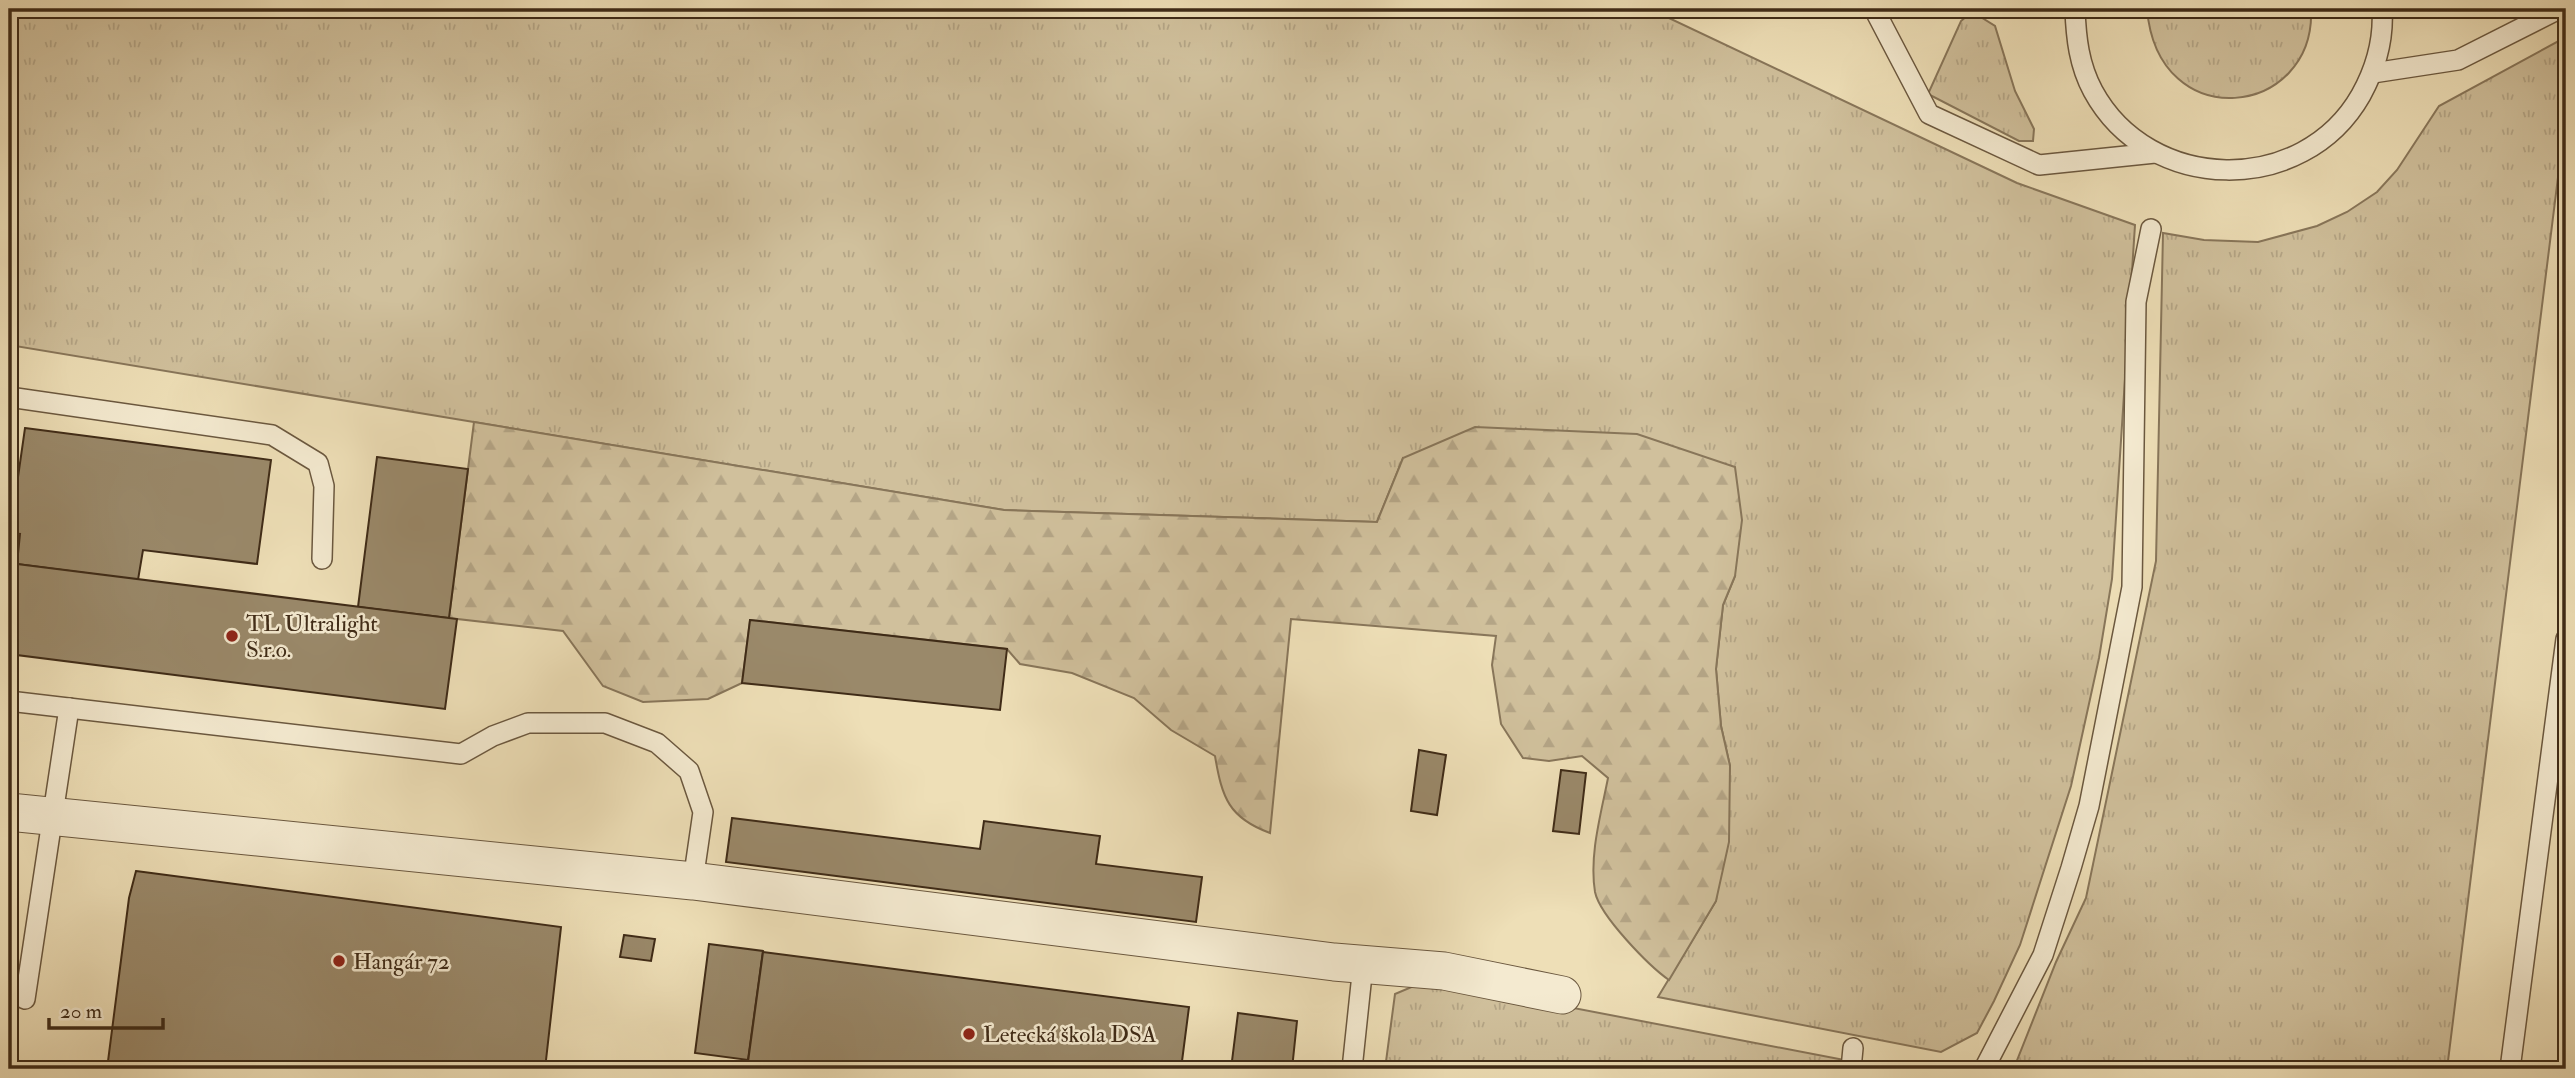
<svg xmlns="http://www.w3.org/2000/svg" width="2575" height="1078" viewBox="0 0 2575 1078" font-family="'IM FELL Double Pica',serif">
  <defs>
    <pattern id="grass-tufts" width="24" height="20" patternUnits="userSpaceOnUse" patternTransform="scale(1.75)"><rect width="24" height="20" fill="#d0c09c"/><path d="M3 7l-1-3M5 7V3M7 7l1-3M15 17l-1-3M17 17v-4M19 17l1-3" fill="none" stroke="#b4a586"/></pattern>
    <pattern id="forest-firs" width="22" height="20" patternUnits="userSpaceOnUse" patternTransform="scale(1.75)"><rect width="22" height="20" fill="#d0c09c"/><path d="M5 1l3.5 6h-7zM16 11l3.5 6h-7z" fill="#b4a586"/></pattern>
  </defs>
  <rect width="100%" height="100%" fill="#eedfb7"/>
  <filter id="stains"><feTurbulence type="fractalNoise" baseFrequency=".00286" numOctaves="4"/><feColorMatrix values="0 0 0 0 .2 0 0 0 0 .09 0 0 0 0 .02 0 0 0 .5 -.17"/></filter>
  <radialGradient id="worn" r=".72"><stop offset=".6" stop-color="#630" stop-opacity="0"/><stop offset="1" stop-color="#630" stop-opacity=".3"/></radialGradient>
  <g fill="url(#grass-tufts)" stroke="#88765a" stroke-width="2">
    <path d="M9,9H1650L2017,183L2135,225L2112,579L2099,658L2071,786L2020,945L1994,1001L1977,1033L1941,1052L1658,997L1716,901L1730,766L1721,726L1716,669L1723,605L1735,576L1403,458L1377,522L1004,510L9,345Z"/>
    <path d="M2147,9H2311C2316,117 2158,138 2147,9Z"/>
    <path d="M1967,16H1979L1995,26L2015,91L2034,129L2033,141H2019L1928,94L1961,21Z"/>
    <path d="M2566,37V113L2447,1069H2052L2016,1063L2056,962L2086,898L2156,561L2163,233L2204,240L2258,242L2317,226L2347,212L2377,192L2397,170L2439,106Z"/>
    <path d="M1428,980L1891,1069H1385L1395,994Z"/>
  </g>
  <path fill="url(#forest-firs)" stroke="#88765a" stroke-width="2" d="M474,422L1004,510L1377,522L1403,458L1475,427L1637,434L1735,467L1742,520L1735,576L1723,605L1716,669L1721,726L1730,766L1729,842L1716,901L1669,980C1649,966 1600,916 1595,892C1589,855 1601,814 1608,778L1582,756L1549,761L1523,758L1501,724L1492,665L1496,636L1291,619L1270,833C1229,818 1222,798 1215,756L1171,730L1134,698L1072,673L1020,664L1007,649L750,620L742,683L708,699L643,702L603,686L563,631L449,618Z"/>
  <g fill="#9a896a" stroke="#3f2b17" stroke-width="2">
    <path d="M25,428L271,460L257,564L143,550L138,580L17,564L20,534L10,533Z"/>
    <path d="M377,457L468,469L449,618L358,607Z"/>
    <path d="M9,563L457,619L445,709L9,654Z"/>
    <path d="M750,620L1007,649L1000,710L742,683Z"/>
    <path d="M1419,750L1446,755L1437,815L1411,811Z"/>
    <path d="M1561,770L1586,773L1579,834L1553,831Z"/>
    <path d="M732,818L980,849L984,821L1100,836L1096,864L1202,877L1196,922L726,862Z"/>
    <path d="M136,871L561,927L545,1069H107L129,898Z"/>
    <path d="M624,935L655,939L651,961L620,957Z"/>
    <path d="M709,944L763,951L748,1060L695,1053Z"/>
    <path d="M763,952L1189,1007L1181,1069H747Z"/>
    <path d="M1238,1013L1297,1021L1292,1069H1231Z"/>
  </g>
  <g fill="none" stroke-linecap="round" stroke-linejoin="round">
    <defs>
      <g id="service">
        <path d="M1874,9L1929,114L2039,165L2155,153"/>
        <path d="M2075,9C2076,38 2079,65 2093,91C2149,194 2303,197 2361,95C2376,68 2384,40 2382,9"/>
        <path d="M2373,73L2458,60L2559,9"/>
        <path d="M9,397L272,435L318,463L324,486L322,559"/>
        <path d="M9,701L461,754L493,736L528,723H605L657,743L689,771L703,812L693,881"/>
        <path d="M25,999L69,708"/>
        <path d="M1352,1069L1363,965"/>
        <path d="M1851,1069L1853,1048"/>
        <path d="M1984,1069L2043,955L2071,868L2089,806L2132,587L2136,302L2151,229"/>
        <path d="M2510,1069L2566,639"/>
      </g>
      <path id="minor" d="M9,812L693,881L1334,962L1444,971L1562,995"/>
    </defs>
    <use href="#service" stroke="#6b583f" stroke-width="22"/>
    <use href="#minor" stroke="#6b583f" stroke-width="39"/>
    <use href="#service" stroke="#f4ead0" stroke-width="19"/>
    <use href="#minor" stroke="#f4ead0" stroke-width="37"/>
  </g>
  <g fill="#8f2418" stroke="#f4ead0" stroke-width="2.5">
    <circle cx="232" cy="636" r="7"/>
    <circle cx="339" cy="961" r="7"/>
    <circle cx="969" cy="1034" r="7"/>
  </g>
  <g text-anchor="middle" stroke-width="5" stroke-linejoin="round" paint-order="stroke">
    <g font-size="23" fill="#3f2b17" stroke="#f4ead0" text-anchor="start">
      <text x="246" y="631">TL Ultralight<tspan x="246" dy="26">S.r.o.</tspan></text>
      <text x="353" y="969">Hangár 72</text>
      <text x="983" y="1042">Letecká škola DSA</text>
    </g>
  </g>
  <rect width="2575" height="1078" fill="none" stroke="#eedfb7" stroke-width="35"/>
  <rect x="10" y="10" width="2554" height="1057" fill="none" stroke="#3f2b17" stroke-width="3.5"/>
  <rect x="18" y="18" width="2540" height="1043" fill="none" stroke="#3f2b17" stroke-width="2"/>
  <path d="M49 1018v10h114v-10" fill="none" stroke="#3f2b17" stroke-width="3.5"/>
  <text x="60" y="1018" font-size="21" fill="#3f2b17" stroke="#f4ead0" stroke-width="5" paint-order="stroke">20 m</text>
  <rect width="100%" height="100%" filter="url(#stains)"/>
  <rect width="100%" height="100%" fill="url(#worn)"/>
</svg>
